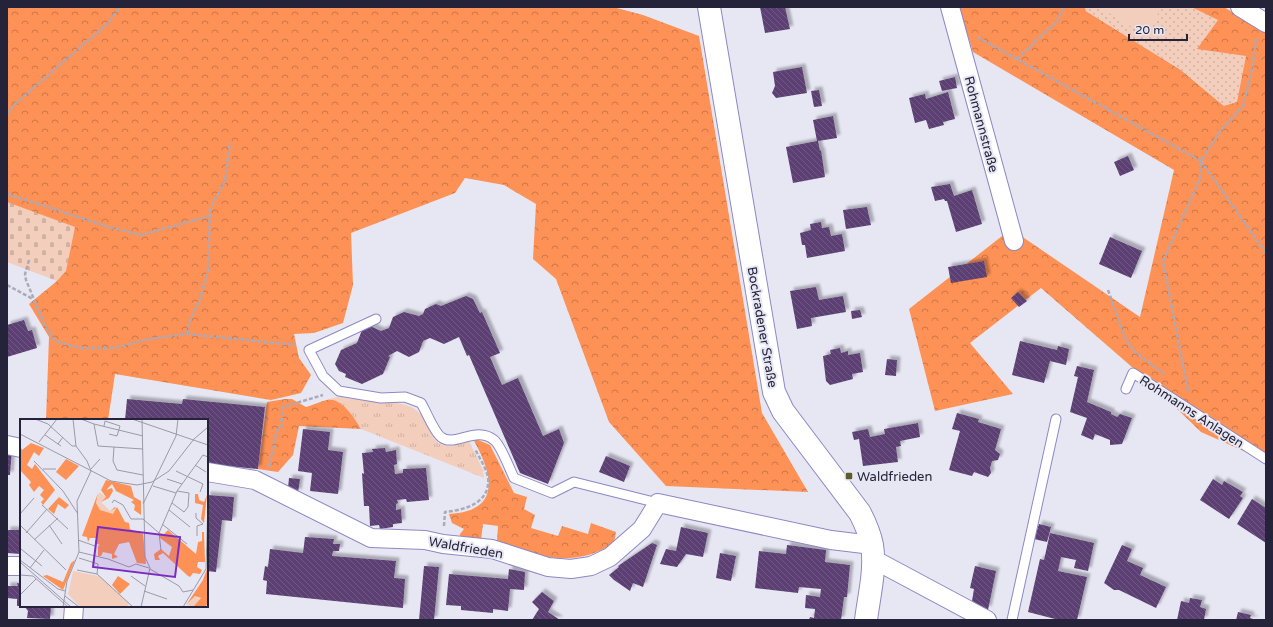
<svg xmlns="http://www.w3.org/2000/svg" width="1273" height="627" viewBox="0 0 1273 627" font-family="'Varela Round',sans-serif">
  <defs>
    <pattern id="grass-tufts" width="24" height="20" patternUnits="userSpaceOnUse"><rect width="24" height="20" fill="#f3cebc"/><path d="M3 7l-1-3M5 7V3M7 7l1-3M15 17l-1-3M17 17v-4M19 17l1-3" fill="none" stroke="#d0b1a2"/></pattern>
    <pattern id="forest-crowns" width="20" height="18" patternUnits="userSpaceOnUse"><rect width="20" height="18" fill="#fe9155"/><path d="M2 6a3 3 0 1 1 6 0M12 15a3 3 0 1 1 6 0" fill="none" stroke="#cd7647"/></pattern>
    <pattern id="cemetery-stones" width="16" height="16" patternUnits="userSpaceOnUse"><rect width="16" height="16" fill="#f3cebc"/><path d="M2 7V4a2 2 0 0 1 4 0v3zM10 15v-3a2 2 0 0 1 4 0v3z" fill="#d0b1a2"/></pattern>
    <pattern id="park-dots" width="8" height="8" patternUnits="userSpaceOnUse"><rect width="8" height="8" fill="#f3cebc"/><path d="M2 2h.1M6 6h.1" fill="none" stroke="#d0b1a2" stroke-width="1.8" stroke-linecap="round"/></pattern>
    <pattern id="building-back-hatch" width="6" height="6" patternUnits="userSpaceOnUse"><rect width="6" height="6" fill="#5b4073"/><path d="M-1 5l2 2M0 0l6 6M5-1l2 2" fill="none" stroke="#6f5983"/></pattern>
    <filter id="shadow"><feDropShadow dx="3.5" dy="-3.5" stdDeviation="1" flood-color="#0004"/></filter>
  </defs>
  <rect width="100%" height="100%" fill="#e7e7f4"/>
  <path fill="url(#grass-tufts)" d="M341,396L344,398C361,400 394,400 409,406C441,420 419,459 469,441L483,470L484,478L361,429C353,415 342,403 326,400Z"/>
  <g fill="url(#forest-crowns)">
    <path d="M7,7H613L643,15L699,36L762,413L808,492L666,486L609,422L556,279L533,259L536,204L504,185L465,178L455,193L351,233L353,285L343,323L314,333L294,334L299,358L311,375L301,393L271,400L115,374L108,420H46L49,337L29,304L57,281L7,203Z"/>
    <path d="M959,7H1085L1086,11L1181,70L1224,106L1196,49L1217,20L1191,7H1224L1266,33V461L1201,432L1148,381L1041,288L970,343L1013,394L935,411L909,309L1011,229L1140,317L1174,170L973,52Z"/>
    <path d="M285,399H292L306,407C313,405 321,401 327,400C342,397 355,419 361,429L299,426L293,455L278,472L258,469L267,402Z"/>
    <path d="M476,439L490,445L514,493L527,497L524,509L535,515L531,528L558,536L562,526L588,534L591,523L616,532L614,543C574,569 538,557 497,541L498,526L483,524L481,540L460,539V534L464,529L452,523L449,514C455,513 462,513 467,511C503,501 486,462 474,441Z"/>
  </g>
  <path fill="url(#cemetery-stones)" d="M7,202L75,227L66,271L57,281L7,262Z"/>
  <path fill="url(#park-dots)" d="M1085,7H1191L1218,20L1197,49L1246,56L1237,102L1224,106L1181,70L1086,11Z"/>
  <path fill="#f3cebc" d="M1099,7H1162L1145,35Z"/>
  <g fill="url(#building-back-hatch)" filter="url(#shadow)">
    <path d="M760,7H785L790,29L765,33Z"/>
    <path d="M802,67L807,93L776,98L772,93L775,86L773,72Z"/>
    <path d="M955,77L957,88L942,91L939,81Z"/>
    <path d="M819,90L822,106L814,107L811,91Z"/>
    <path d="M948,92L955,119L943,122L944,125L929,129L926,120L915,123L909,98L925,94L926,99Z"/>
    <path d="M833,116L837,138L818,141L820,151L821,150L825,177L793,183L786,147L817,141L813,120Z"/>
    <path d="M1128,156L1134,170L1120,176L1114,162Z"/>
    <path d="M950,184L954,196L972,190L982,224L956,232L947,201H945L944,199L935,201L931,187Z"/>
    <path d="M867,207L871,225L846,229L843,210Z"/>
    <path d="M821,222L822,228L829,227L831,236L842,234L845,251L807,258L805,245H802L800,233L811,230L810,224Z"/>
    <path d="M1110,237L1142,251L1131,278L1099,264Z"/>
    <path d="M984,261L987,277L951,283L948,267Z"/>
    <path d="M816,287L819,300L843,296L846,312L811,318L812,326L797,329L790,291Z"/>
    <path d="M1018,292L1027,301L1019,307L1011,298Z"/>
    <path d="M466,296L473,299L480,313L482,312L500,353L490,357L502,385L518,378L543,436L559,429L564,443L548,484L520,473L469,355L467,356L459,337L444,344L430,338L423,341L419,352L409,357L397,351L388,356L390,357L383,374L362,384L345,377L346,374L339,371L335,364L341,350L357,343L362,330L370,326L381,331L389,328L393,317L404,312L419,316L423,314L425,309L436,304L441,306Z"/>
    <path d="M860,310L862,317L852,319L851,311Z"/>
    <path d="M24,320L28,331L32,330L37,348L7,357V325Z"/>
    <path d="M1020,341L1057,350L1058,346L1069,349L1066,365L1050,361L1044,383L1012,375Z"/>
    <path d="M840,348L841,353L848,351V355L860,353L863,372L852,374L853,379L830,385L826,381L823,356L831,354L830,350Z"/>
    <path d="M887,359L897,360L896,376L885,375Z"/>
    <path d="M1077,366L1094,370L1087,402L1111,412V414L1117,417L1120,414L1132,418L1122,444L1110,445V440L1095,434L1093,440L1081,435L1087,418L1070,412L1078,377L1074,376Z"/>
    <path d="M127,399L182,404L183,399L265,407L258,469L207,464V420H125Z"/>
    <path d="M957,413L979,419L978,422L1001,429L995,450L1000,454L998,460L992,461L990,468L991,473L988,477L974,472L972,476L949,470L960,431L952,429Z"/>
    <path d="M918,423L920,437L900,441L901,446L896,447L898,462L863,466L859,439L854,440L852,432L868,429L870,437L885,434L884,429Z"/>
    <path d="M303,429L330,432L328,450L343,452L338,494L310,491L312,473L298,471Z"/>
    <path d="M385,448L386,452L396,450L397,464L394,465L395,474L403,473V469L426,468L429,500L407,502L406,499L397,500L398,503L396,504V510L401,509L402,523L393,524V527L380,529L379,525L370,526L369,506H364L362,473L364,474L362,453L373,452L372,449Z"/>
    <path d="M7,449H12L10,475H7Z"/>
    <path d="M606,456L630,466L624,482L599,472Z"/>
    <path d="M289,478L300,479L298,493L288,488Z"/>
    <path d="M1213,479L1222,485L1224,481L1243,492L1240,496L1243,498L1229,519L1200,500Z"/>
    <path d="M207,495L234,497L232,521L222,520L216,572L207,571Z"/>
    <path d="M1252,499L1266,508V543L1237,524Z"/>
    <path d="M1039,524L1051,527L1047,542L1034,539Z"/>
    <path d="M681,527L708,533L703,557L686,554L677,567L660,564L666,549L676,551Z"/>
    <path d="M7,530H21V554L7,553Z"/>
    <path d="M1050,533L1094,543L1088,571L1074,568L1076,560L1061,557L1058,571L1087,577L1077,620H1059L1028,612L1040,559L1044,560Z"/>
    <path d="M305,537L334,539L333,544H340L339,551H333L332,556L396,561L394,578L405,579L403,608L266,594L267,581L263,580L265,566L268,567L270,549L303,553Z"/>
    <path d="M652,543L657,545L643,587L633,583L630,591L614,580L609,575L619,567L618,566Z"/>
    <path d="M787,545L826,550L825,562L850,565L847,597H844L841,620H809L810,617L814,618L815,609L805,608L806,595L820,597L821,589L799,587L798,593L755,588L759,551L786,554Z"/>
    <path d="M1122,545L1132,549L1127,561L1143,568L1140,575L1166,587L1156,608L1119,590H1114L1104,583Z"/>
    <path d="M720,553L736,556L731,581L716,578Z"/>
    <path d="M424,566L439,567L434,620H419Z"/>
    <path d="M975,566L996,571L988,610L972,601L974,589L970,588Z"/>
    <path d="M509,569L525,572L524,590L510,589L508,611L493,609V613L461,610V606L446,605L449,574L508,579Z"/>
    <path d="M17,583L21,584V606H17V599L7,598V586H18Z"/>
    <path d="M542,592L554,601L548,612L560,620H532L539,609L532,602Z"/>
    <path d="M1190,598L1202,600L1200,607L1206,609L1204,620H1177L1181,601L1189,603Z"/>
    <path d="M24,606H51L50,619L27,618L28,611Z"/>
    <path d="M1238,612L1251,615L1250,618L1256,620H1236Z"/>
  </g>
  <g fill="none" stroke-linecap="round" stroke-linejoin="round">
    <defs>
      <g id="service">
        <path d="M376,319L309,350L323,376L339,391L381,398L405,397L421,403C426,411 434,432 441,437C454,448 476,425 494,440C501,445 510,470 514,478L552,493L574,482L658,503"/>
        <path d="M1126,389L1133,373L1266,459"/>
        <path d="M1012,620L1056,419"/>
      </g>
      <g id="minor">
        <path d="M950,7L1014,241"/>
        <path d="M1240,7L1266,23"/>
        <path d="M7,445L21,448"/>
        <path d="M207,472L255,480L371,538L425,540L443,544L492,549L548,567L571,569L591,566L610,557L642,529L658,503L831,540L872,545"/>
        <path d="M873,559L987,620"/>
        <path d="M7,566H21"/>
        <path d="M73,620L74,606"/>
      </g>
      <path id="tertiary" d="M709,7L774,392L783,411L860,513C865,523 870,534 872,545C876,569 869,596 866,620"/>
    </defs>
    <use href="#service" stroke="#8d88c3" stroke-width="11"/>
    <use href="#minor" stroke="#8d88c3" stroke-width="20"/>
    <use href="#tertiary" stroke="#8d88c3" stroke-width="24"/>
    <g stroke="#aaaaba" stroke-width="2.5" stroke-dasharray="4 2" stroke-linecap="butt">
      <path d="M977,37L1201,161L1200,179L1163,261L1188,391"/>
      <path d="M1256,39L1252,70L1243,106L1221,130L1201,161L1266,253"/>
      <path d="M1017,59L1057,21L1064,7"/>
      <path d="M7,114L15,104L108,23L120,7"/>
      <path d="M7,194L109,227L141,235L209,216"/>
      <path d="M29,260L25,274L26,280L45,326L55,341L80,348H114L149,339L187,334L295,345"/>
      <path d="M7,285L33,299"/>
      <path d="M1108,290L1126,340L1135,352L1164,374"/>
      <path d="M187,334L189,323L200,299L208,270L210,209L225,181L230,143"/>
      <path d="M269,467L277,430L281,427L283,407L323,395"/>
      <path d="M444,526L445,512C465,510 491,503 488,477C486,468 479,457 475,449"/>
    </g>
    <use href="#service" stroke="#fff" stroke-width="9"/>
    <use href="#minor" stroke="#fff" stroke-width="18"/>
    <use href="#tertiary" stroke="#fff" stroke-width="22"/>
  </g>
  <rect fill="#5e5d29" stroke="#e7e7f4" stroke-width="1.5" x="845" y="472" width="8" height="8" rx="2"/>
  <g text-anchor="middle" stroke-width="4" stroke-linejoin="round" paint-order="stroke">
    <g font-size="13" fill="#25233a" stroke="#e7e7f4">
      <text transform="translate(982 124) rotate(75)" y="5">Rohmannstraße</text>
      <text transform="translate(763 327) rotate(80)" y="5">Bockradener Straße</text>
      <text transform="translate(1192 411) rotate(33)" y="5">Rohmanns Anlagen</text>
      <text transform="translate(466 547) rotate(10)" y="5">Waldfrieden</text>
    </g>
    <g font-size="13" fill="#25233a" stroke="#e7e7f4" text-anchor="start">
      <text x="857" y="481">Waldfrieden</text>
    </g>
  </g>
  <g transform="translate(20 419)">
    <rect width="188" height="188" fill="#e7e7f4"/>
    <path d="M79,73L86,78L81,83L90,92L96,89L93,97L80,91L76,84ZM175,177L181,181L173,188L167,186Z" fill="#f3cebc"/>
    <path d="M11,24L24,29L19,37L14,33L7,46L12,50L15,45L35,71L23,86L21,83L24,80L20,76L24,71L19,67L14,73L9,66L11,63L0,51V27L2,31ZM46,40L59,47L46,61L36,53ZM86,61L111,67L114,78L121,82V96L114,91L115,86L111,83L114,81L96,72L92,65L86,71L92,69L93,72L89,79L81,83L90,92L95,88L96,89L90,92L81,83L86,78L81,71ZM78,74L76,84L80,91L93,95L97,88L105,103L109,104L110,110L123,115L126,145L117,144L109,123L99,125L94,135L98,138L92,140V135L83,133L81,137H78V127L80,126L75,124L76,119H70L68,123L67,118L62,117ZM175,75H178L179,81L184,83L187,76L184,104L181,100L183,86L175,84ZM39,78L49,86L45,90L38,85L34,95L28,90ZM148,111L176,135L178,123L182,122V113H184L185,143H178L177,148L182,151L180,155L173,154L170,158L168,157L143,134L138,137L140,141H135L134,135L141,130L149,137L152,128L140,119L139,114L144,115ZM55,141L43,171L23,157L27,156L43,163L51,144ZM188,147V184L185,188L174,187L181,179L175,177L166,186L183,161ZM98,157L110,165L100,175L92,166Z" fill="#fe9155"/>
    <path d="M53,152L79,157L109,185L106,188H60L48,175Z" fill="#f3cebc"/>
    <path fill="none" stroke="#99a" stroke-width="1" d="M15,0L28,5L52,27H56M61,0L74,5L78,27L123,30M112,0L188,26M74,5L123,17M84,7L85,2L100,7L97,17L89,15M0,15L91,62L117,66L132,63L149,52L174,20L188,8M25,16L38,25M156,17L158,0M19,23L37,0M41,27L38,25L43,18M94,28L93,42L97,51L123,56M14,42L43,72L58,95M175,46L186,53M23,50H36M71,50L80,40M156,52L183,65L180,73M147,60L162,65M133,67L156,74M92,84L94,81L103,86L111,100H123L139,114M152,84L164,93L168,88L169,74L157,72M123,85L156,17M22,86L48,110M149,91L170,108M176,94V99L183,105M0,95L14,79M142,105L167,125M0,106L46,151M29,106L42,125M6,114L27,90M177,117V107L183,105M14,121L38,99M58,121L75,127M1,130L22,147M141,131L139,114L157,72L183,36L188,38M59,133L88,140L109,148L116,145L129,149M59,139L78,145L77,155M0,141L38,170L45,172M0,143L51,188M10,149L24,131M130,150L159,167L163,173L173,171M57,151L77,155L113,188M0,156L13,157L48,188M111,157L125,167M124,172L147,180M0,176L16,160M45,177L59,188M43,188L47,162L59,133L57,82L71,52L67,42L56,27L53,0M121,188L130,149L125,138L122,0M163,188L186,150L188,82"/>
    <path fill="#7b2cbf" fill-opacity="0.15" stroke="#7b2cbf" stroke-width="2" d="M78,108L160,118L155,158L73,148Z"/>
    <rect width="188" height="188" fill="none" stroke="#25233a" stroke-width="2"/>
  </g>
  <rect width="1273" height="627" fill="none" stroke="#25233a" stroke-width="16"/>
  <path d="M1129 34v6h58v-6" fill="none" stroke="#25233a" stroke-width="2"/>
  <text x="1135" y="34" font-size="12" fill="#25233a" stroke="#e7e7f4" stroke-width="3" paint-order="stroke">20 m</text>
</svg>
